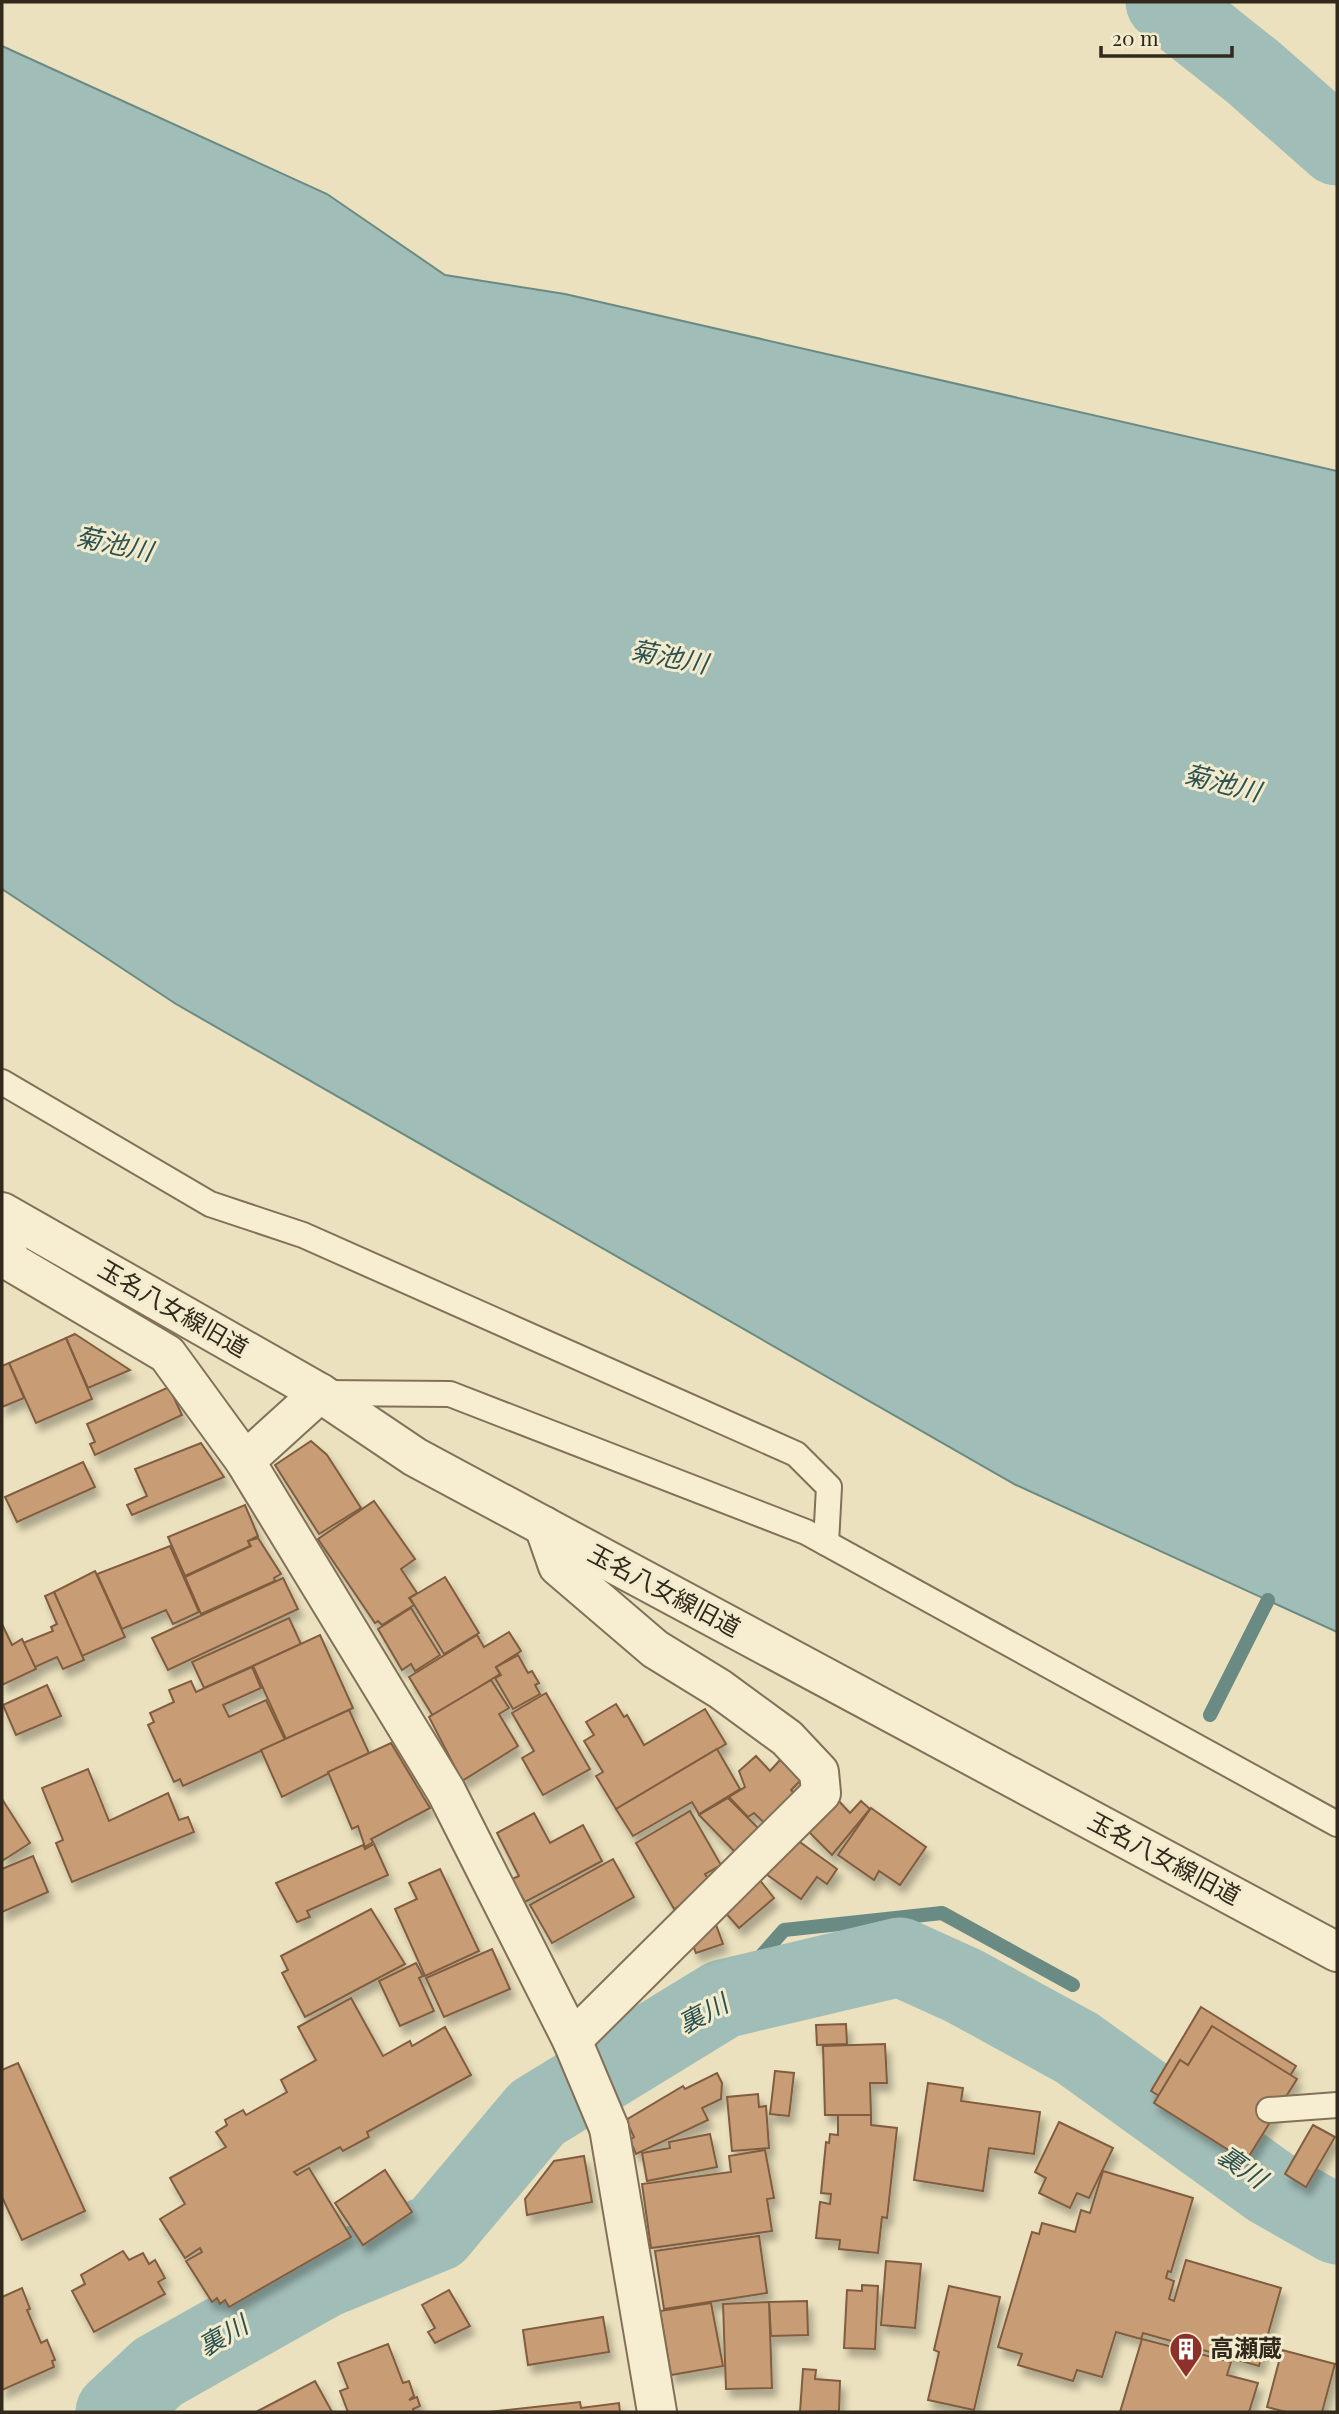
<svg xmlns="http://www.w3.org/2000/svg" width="1339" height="2414" viewBox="0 0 1339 2414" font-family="'Playfair Display','Noto Sans JP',serif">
  <defs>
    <filter id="shadow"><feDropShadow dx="4.5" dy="8" stdDeviation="3.5" flood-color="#0004"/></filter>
  </defs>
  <rect width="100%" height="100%" fill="#ebe1be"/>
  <path fill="#a1bdb7" stroke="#6a8a84" stroke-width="2" d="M2,46L327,194L445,275L565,294L1337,471V1632L1016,1485L176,1004L2,889Z"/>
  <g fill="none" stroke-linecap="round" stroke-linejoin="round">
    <g stroke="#6a8a84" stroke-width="14">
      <path d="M1210,1715L1268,1600"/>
      <path d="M723,1999L784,1930L942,1913L1073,1985"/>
    </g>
    <g stroke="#a1bdb7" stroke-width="79">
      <path d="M1165,2L1253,72L1337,146"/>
      <path d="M115,2412L158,2372L323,2279L437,2232L537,2113L723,1999L900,1957L964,1986L1077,2048L1270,2187L1337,2225"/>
    </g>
  </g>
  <g fill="#c89d76" stroke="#805d3f" stroke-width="2" filter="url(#shadow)">
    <path d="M75,1334L130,1370L88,1388L66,1338Z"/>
    <path d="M66,1338L92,1399L36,1423L9,1363Z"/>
    <path d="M9,1363L24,1398L2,1407V1366Z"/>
    <path d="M169,1387L182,1415L95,1455L90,1444L95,1442L87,1424Z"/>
    <path d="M311,1441L327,1455L361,1508L319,1534L275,1465Z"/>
    <path d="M201,1443L224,1477L132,1515L127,1505L147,1496L135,1469Z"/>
    <path d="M83,1462L95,1487L17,1522L5,1497Z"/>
    <path d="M374,1501L415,1559L401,1569L417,1593L409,1598L414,1605L382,1625L378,1621L375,1623L318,1539Z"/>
    <path d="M245,1505L258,1536L248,1541L250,1546L185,1576L168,1537Z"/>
    <path d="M258,1538L281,1574L274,1578L275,1581L201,1614L185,1577L251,1546L248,1541Z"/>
    <path d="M170,1546L199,1612L173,1624L166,1610L122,1629L97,1574Z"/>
    <path d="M95,1571L125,1637L82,1656L54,1592Z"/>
    <path d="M445,1577L479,1633L444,1654L410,1598Z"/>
    <path d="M283,1578L298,1609L168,1670L152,1638Z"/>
    <path d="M54,1592L84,1660L63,1669L57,1657L35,1667L23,1643L53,1631L51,1627L57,1624L45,1596Z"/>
    <path d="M411,1608L440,1655L415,1671L411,1664L402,1670L378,1629Z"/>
    <path d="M289,1618L301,1644L204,1688L192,1662Z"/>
    <path d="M2,1624L12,1645L22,1639L36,1669L2,1685Z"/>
    <path d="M509,1632L521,1651L496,1667L500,1674L433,1716L409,1677L477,1635L484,1647Z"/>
    <path d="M320,1635L353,1708L286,1739L253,1666Z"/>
    <path d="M518,1655L528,1673L532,1671L539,1683L535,1685L540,1694L513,1709L495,1678L501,1675L496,1667Z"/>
    <path d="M252,1667L261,1688L223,1705L229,1717L266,1700L285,1740L183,1786L180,1779L174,1782L148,1725L154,1722L150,1713L174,1702L169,1690L191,1681L196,1692Z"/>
    <path d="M491,1680L509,1708L499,1714L518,1746L462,1781L429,1717Z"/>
    <path d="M47,1685L61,1716L16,1735L3,1705Z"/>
    <path d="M546,1693L590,1769L543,1795L522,1758L534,1751L512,1713Z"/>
    <path d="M616,1704L624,1717L627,1715L644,1745L705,1709L726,1744L616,1809L596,1776L603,1772L584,1741L594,1735L586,1722Z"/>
    <path d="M349,1710L369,1753L282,1797L261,1750Z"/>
    <path d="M391,1743L430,1808L371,1839L373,1842L365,1847L358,1826L352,1829L328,1772Z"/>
    <path d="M717,1749L740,1789L699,1814L692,1802L633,1836L616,1809Z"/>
    <path d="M756,1756L770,1771L780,1760L802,1779L791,1790L803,1802L774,1832L754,1813L748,1817L729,1797L745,1787L739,1771Z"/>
    <path d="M88,1769L109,1821L168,1793L179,1820L188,1817L194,1832L72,1882L56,1843L63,1840L42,1788Z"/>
    <path d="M728,1798L763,1833L739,1856L699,1815Z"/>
    <path d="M2,1799L30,1843L2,1861Z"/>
    <path d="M837,1799L850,1813L861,1801L870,1809L832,1855L806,1829Z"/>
    <path d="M871,1808L926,1847L900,1885L879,1871L874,1880L838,1855Z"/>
    <path d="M690,1811L721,1865L705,1874L713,1886L674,1909L636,1843Z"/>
    <path d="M534,1813L550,1843L583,1825L602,1861L525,1902L512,1879L519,1876L497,1833Z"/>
    <path d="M793,1837L837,1869L827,1884L817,1877L801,1899L766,1874Z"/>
    <path d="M374,1844L388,1875L307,1911L310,1917L297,1922L276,1883L363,1845L365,1849Z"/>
    <path d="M33,1856L48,1892L2,1912V1869Z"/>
    <path d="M613,1859L634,1897L552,1943L530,1905Z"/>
    <path d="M440,1869L479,1951L425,1976L395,1909L417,1899L409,1883Z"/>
    <path d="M759,1879L774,1898L739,1928L723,1910Z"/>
    <path d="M371,1909L405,1964L305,2017L282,1973L288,1970L281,1956Z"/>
    <path d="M715,1922L723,1944L696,1953L688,1932Z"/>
    <path d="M492,1949L510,1989L444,2017L426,1978Z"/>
    <path d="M416,1963L423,1976L419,1978L434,2011L400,2026L379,1981Z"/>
    <path d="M351,1998L383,2056L410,2041L412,2046L445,2027L471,2075L367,2132L369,2137L343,2151L340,2147L294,2172L297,2175L309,2168L351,2237L229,2307L225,2300L220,2304L217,2298L212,2302L186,2261L202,2252L200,2248L185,2258L160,2219L185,2204L170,2178L226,2147L216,2132L227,2125L225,2120L243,2110L246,2115L287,2092L281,2080L316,2060L298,2027Z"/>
    <path d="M1201,2007L1296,2066L1246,2148L1151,2091Z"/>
    <path d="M846,2024L847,2044L817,2045L816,2025Z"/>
    <path d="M1212,2026L1297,2079L1246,2161L1154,2103L1180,2060L1188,2065Z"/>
    <path d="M885,2044L887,2083H870L871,2115H825L823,2046Z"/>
    <path d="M18,2063L85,2211L22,2240L2,2197V2070Z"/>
    <path d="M775,2071L794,2073L789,2116L770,2114Z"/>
    <path d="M717,2073L722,2083L721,2099L702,2108L708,2120L636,2154L630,2140L634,2137L626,2120L683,2086L685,2089Z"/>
    <path d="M928,2083L963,2088L961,2101L1040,2112L1034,2154L989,2148L983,2191L914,2180Z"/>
    <path d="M758,2094L759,2107L766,2106L769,2148L732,2151L727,2097Z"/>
    <path d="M838,2115H871V2125L897,2128L887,2218L882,2217L878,2253L839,2249L840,2240L816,2238L820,2202L830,2204L831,2194L821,2193L826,2142L829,2143L830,2134L838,2135Z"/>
    <path d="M1059,2122L1113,2148L1089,2198L1077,2193L1070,2208L1039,2193L1046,2178L1035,2172Z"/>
    <path d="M1313,2125L1335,2137L1306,2187L1285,2174Z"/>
    <path d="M710,2134L717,2167L647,2181L642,2153L670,2148L669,2142Z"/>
    <path d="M765,2150L774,2198L767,2199L772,2231L651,2248L642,2184L731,2172L729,2156Z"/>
    <path d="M584,2156L592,2202L527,2215L525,2199L554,2161Z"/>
    <path d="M385,2170L412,2212L363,2245L335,2203Z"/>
    <path d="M1103,2171L1193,2198L1171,2272L1168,2271L1166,2278L1174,2281L1169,2299L1174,2301L1186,2260L1281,2288L1259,2366L1143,2333L1141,2339L1116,2332L1102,2377L1077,2370L1073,2381L1018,2365L1022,2354L998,2347L1032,2232L1039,2234L1042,2223L1075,2232L1081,2210L1090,2213Z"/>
    <path d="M759,2236L767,2293L664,2309L655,2251Z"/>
    <path d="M123,2251L129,2260L143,2253L149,2264L155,2260L165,2278L158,2282L165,2294L94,2332L72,2291L85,2284L81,2275Z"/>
    <path d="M886,2261L921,2264L915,2328L881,2325Z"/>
    <path d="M862,2285L878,2286L875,2349L844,2348L847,2290L862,2291Z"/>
    <path d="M949,2286L1000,2297L974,2410L928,2400L939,2352L934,2350Z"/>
    <path d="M22,2288L30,2309L27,2310L41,2343L47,2340L55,2360L52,2361L54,2367L2,2390V2297Z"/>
    <path d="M449,2290L470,2326L435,2343L428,2332L435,2328L422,2305Z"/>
    <path d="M807,2301L808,2335L771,2336L769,2302Z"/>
    <path d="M769,2302L772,2388L726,2389L723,2304Z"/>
    <path d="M711,2303L723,2366L671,2375L660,2311Z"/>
    <path d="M603,2317L609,2352L528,2365L523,2330Z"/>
    <path d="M1142,2339L1231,2362L1227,2375L1258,2383L1249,2412H1120Z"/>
    <path d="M388,2344L403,2383L409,2381L414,2396L409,2400L417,2397L420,2406L413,2409L414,2412H348L340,2391L348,2388L338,2363Z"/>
    <path d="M1282,2350L1335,2364L1322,2412H1286L1267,2407Z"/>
    <path d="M803,2369L816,2370L815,2379L840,2381L839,2411L800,2412Z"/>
    <path d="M315,2381L332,2412H256Z"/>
    <path d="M580,2402L581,2408L619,2403L620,2412H489Z"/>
  </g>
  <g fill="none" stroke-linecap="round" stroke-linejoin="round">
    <defs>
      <g id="service">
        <path d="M2,1082L210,1204L303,1235L796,1454L829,1487L826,1543"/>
        <path d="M322,1393L450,1394L806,1532L1337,1824"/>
        <path d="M1269,2110L1337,2105"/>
      </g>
      <g id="minor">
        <path d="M2,1212L320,1393L415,1457L1337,1952"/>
        <path d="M2,1245L13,1263L167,1354L245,1461L320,1393"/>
        <path d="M544,1526L558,1566L655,1649L720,1689L787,1738L819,1772L821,1793L572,2040"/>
        <path d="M609,2128L657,2412"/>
      </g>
      <path id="tertiary" d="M245,1461L446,1791L572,2040L609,2128"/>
    </defs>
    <use href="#service" stroke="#827158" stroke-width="28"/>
    <use href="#minor" stroke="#827158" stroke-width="42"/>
    <use href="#tertiary" stroke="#827158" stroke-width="42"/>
    <use href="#service" stroke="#f7eed1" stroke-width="24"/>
    <use href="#minor" stroke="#f7eed1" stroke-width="38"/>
    <use href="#tertiary" stroke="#f7eed1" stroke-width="38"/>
  </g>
  <defs>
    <symbol id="building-pin" viewBox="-11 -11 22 30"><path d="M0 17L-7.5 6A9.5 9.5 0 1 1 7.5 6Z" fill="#8e312b" stroke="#f3ebcd"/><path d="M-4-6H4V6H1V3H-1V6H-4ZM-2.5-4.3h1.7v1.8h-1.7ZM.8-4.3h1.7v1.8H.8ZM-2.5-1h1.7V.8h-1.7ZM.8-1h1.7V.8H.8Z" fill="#fff"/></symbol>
  </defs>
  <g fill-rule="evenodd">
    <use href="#building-pin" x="1167" y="2330" width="38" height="52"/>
  </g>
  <g text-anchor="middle" stroke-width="6" stroke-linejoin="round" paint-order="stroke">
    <g font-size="24" fill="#32281c" stroke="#f3ebcd">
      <text transform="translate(173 1309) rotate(30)" y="8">玉名八女線旧道</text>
      <text transform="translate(664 1591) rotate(28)" y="8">玉名八女線旧道</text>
      <text transform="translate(1164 1859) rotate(28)" y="8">玉名八女線旧道</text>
    </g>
    <g font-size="24" font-weight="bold" fill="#32281c" stroke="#f3ebcd" text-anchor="start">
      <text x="1210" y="2357">高瀬蔵</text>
    </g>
    <g font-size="26" font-style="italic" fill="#2c5252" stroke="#f3ebcd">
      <text transform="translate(114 544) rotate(12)" y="9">菊池川</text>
      <text transform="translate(669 657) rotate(11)" y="9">菊池川</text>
      <text transform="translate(1222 783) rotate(14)" y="9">菊池川</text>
      <text transform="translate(703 2014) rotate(-28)" y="9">裏川</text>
      <text transform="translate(1242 2167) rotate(35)" y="9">裏川</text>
      <text transform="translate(223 2336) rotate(-30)" y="9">裏川</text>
    </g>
  </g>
  <rect width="1339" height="2414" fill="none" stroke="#32281c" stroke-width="7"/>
  <path d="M1101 46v10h131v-10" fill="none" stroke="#32281c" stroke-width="3.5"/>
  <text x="1112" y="46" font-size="21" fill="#32281c" stroke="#f3ebcd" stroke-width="5" paint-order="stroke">20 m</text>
</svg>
